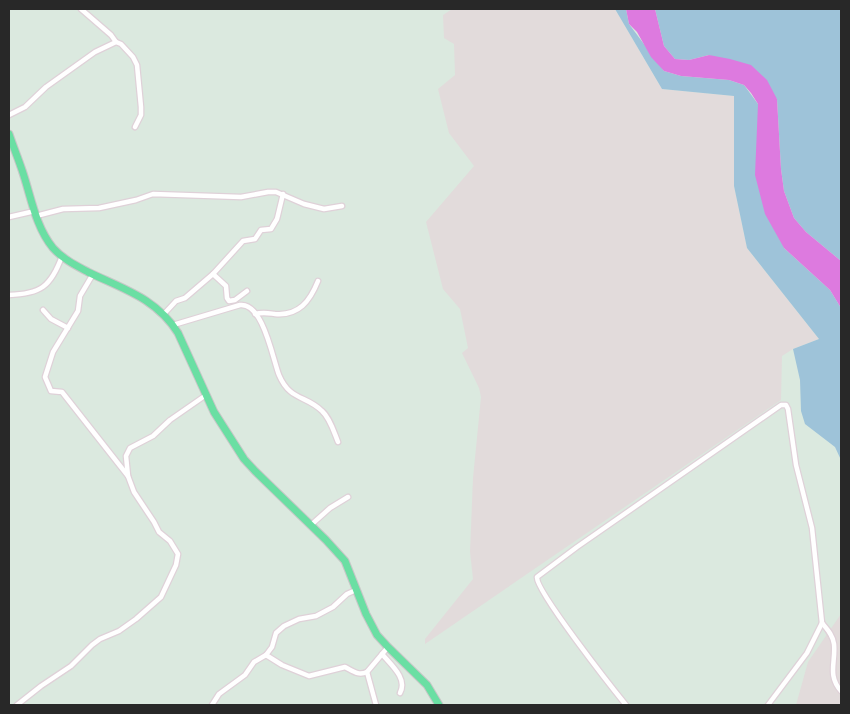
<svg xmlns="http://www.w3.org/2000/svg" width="850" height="714" viewBox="0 0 850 714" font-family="'Space Grotesk',sans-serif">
  <rect width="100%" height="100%" fill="#dbe9df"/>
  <g fill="#e2dbdb">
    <path d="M452,9H615L662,89L734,96V186L747,248L819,339L793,349L782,356L781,400L425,644V639L473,579L470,552L473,478L481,397L479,388L462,353L468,348L460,309L443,289L426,222L474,166L449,133L438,89L455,75L454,44L444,38L443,15Z"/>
    <path d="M841,614V705H796L808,662Z"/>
  </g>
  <g fill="#9ec3d9">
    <path d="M615,9H626L629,24L664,71L681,76L729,80L744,85L758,104V122L784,248L830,290L841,308V460L835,447L805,424L801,411L800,380L793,349L819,339L747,248L734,186V96L662,89Z"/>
    <path d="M655,9H841V261L806,232L794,218L784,191L781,169L777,99L709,55L689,60L675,59L664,46Z"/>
  </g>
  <path fill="#dd7adf" d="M626,9H655L664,46L675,59L689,60L709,55L730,59L751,65L767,80L777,99L781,169L784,191L794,218L806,232L841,261V308L830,290L784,248L765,214L755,175L758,104L751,93L744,85L729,80L681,76L664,71L651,57L637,32L629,24Z"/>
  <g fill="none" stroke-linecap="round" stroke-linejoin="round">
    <defs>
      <g id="minor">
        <path d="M81,9L111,35L116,42L121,44L133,57L137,65L141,107V115L135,127"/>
        <path d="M9,115L25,107L46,87L95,52L116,42"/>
        <path d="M36,216L63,209L99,208L136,200L153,194L241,197L268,192H276L304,204L324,209L342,206"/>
        <path d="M9,217L35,211"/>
        <path d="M93,274L80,296L78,311L53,352L45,377L51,391L62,392L128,476"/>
        <path d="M213,274L226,286L227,298L229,301L235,300L247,291"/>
        <path d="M9,295C40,294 51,287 62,256"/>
        <path d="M43,310L51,319L68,328"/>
        <path d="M164,314L176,301L185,298L213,274L243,241L255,239L261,230L271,229L277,219L283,194"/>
        <path d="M255,314C263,312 267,313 275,314C299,316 310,301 318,281"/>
        <path d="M173,325L240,305C263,302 273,360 279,375C290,401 306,395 322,411C330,418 334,432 338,442"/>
        <path d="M311,525L330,508L348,497"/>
        <path d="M382,654C390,664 408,678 400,693"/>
        <path d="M266,655L282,665L309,676L345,667C353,671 358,676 367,672L388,647"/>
        <path d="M367,672L376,705"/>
        <path d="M17,705L41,686L71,666L92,645L100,639L119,631L136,619L161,597L176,565L178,554L170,541L159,532L154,522L134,492L128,476L126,456L130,448L153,436L170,420L206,395"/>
        <path d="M212,705L219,694L245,675L254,662L266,655L272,647L276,633L284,626L299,619L316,616L333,607L347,594L356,590"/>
        <path d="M626,705C613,689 535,590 537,577L577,547L781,405H786L788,409L796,465L812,528L822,623C827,629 833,635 834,644C836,662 827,675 841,691"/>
        <path d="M768,705L807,653L822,623"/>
      </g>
      <path id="primary" d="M9,134C13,146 18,158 22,170C31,196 35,226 53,248C63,259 75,265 88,272C123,289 156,298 178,333L214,412L244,459L255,471L326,540L345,561L366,614L377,635L388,647L427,685L439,705"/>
    </defs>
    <use href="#minor" stroke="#dfd1d8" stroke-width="7"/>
    <use href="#primary" stroke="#c7c7c7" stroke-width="9"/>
    <use href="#minor" stroke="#fff" stroke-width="4.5"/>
    <use href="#primary" stroke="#6adfa3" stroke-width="7"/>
  </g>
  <rect width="850" height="714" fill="none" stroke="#282828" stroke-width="20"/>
</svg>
